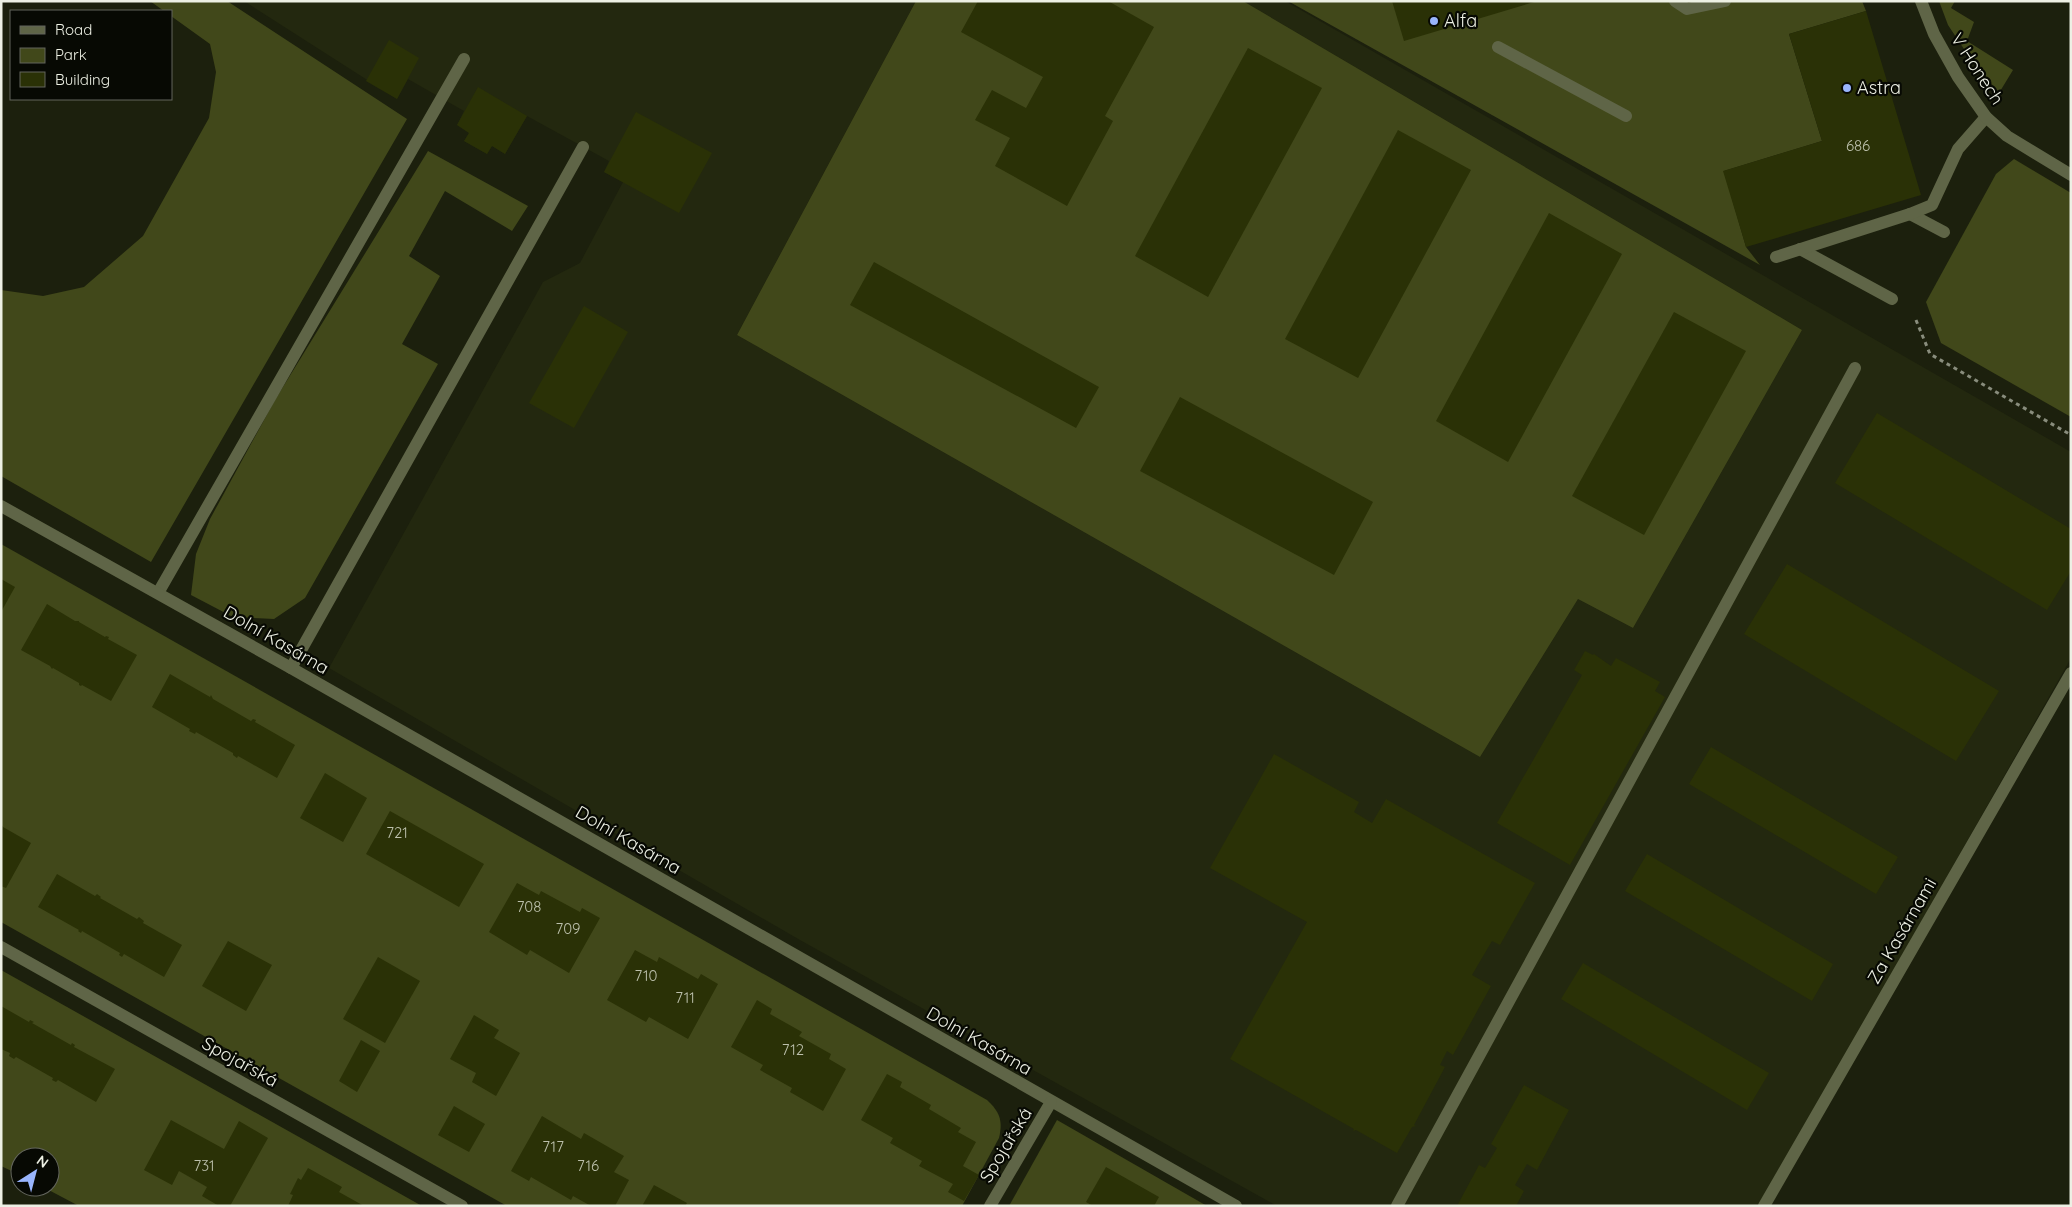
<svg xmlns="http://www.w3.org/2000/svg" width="2072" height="1207" viewBox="0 0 2072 1207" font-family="Quicksand,sans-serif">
  <rect width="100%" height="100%" fill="#1c200d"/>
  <path fill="#23280f" d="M244,1H916L737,335L1480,757L1578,599L1633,628L1802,330L1243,1H1285L2071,452V658L1760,1206H1277L800,940L329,668L543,282L580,263L623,182L604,172L609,161L527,116L505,154L492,146L487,154L464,141L469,133L457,125L464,111L408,79L397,99Z"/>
  <g fill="#41481a">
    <path d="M150,1H227L407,119L151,562L1,476V290L43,296L84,287L143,236L209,118L216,72L210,44L171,16V11H164Z"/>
    <path d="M916,1H1243L1802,330L1633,628L1578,599L1480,757L737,335Z"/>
    <path d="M1288,1H1862L1866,11L1789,34L1822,141L1724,171L1746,247L1760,265Z"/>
    <path d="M1939,1H1955L1951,8L1974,22L1967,41L2013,70L1999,93L1968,55L1948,25Z"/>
    <path d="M428,151L528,206L512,231L445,191L409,256L440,276L402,344L438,364L305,598L274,619L233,617L191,595L196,554L210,519L275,400Z"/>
    <path d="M2014,159L2071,193V417L1941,343L1926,302L1996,174Z"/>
    <path d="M1,544L987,1100C1000,1112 1003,1121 999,1138L962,1206H507L1,922Z"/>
    <path d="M1,970L422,1206H79L43,1187H50V1157H20V1175L1,1166Z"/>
    <path d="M1057,1120L1207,1206H1009Z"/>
  </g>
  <g fill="#2a3106">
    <path d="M978,1H1108L1154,27L1105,116L1113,121L1067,206L995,166L1010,138L975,120L992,90L1026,108L1043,77L961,32Z"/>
    <path d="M1392,1H1534V2L1404,41Z"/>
    <path d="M1866,11L1921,195L1746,247L1723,171L1822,141L1789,34Z"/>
    <path d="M389,40L419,58L397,99L366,81Z"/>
    <path d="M1248,48L1322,88L1208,297L1135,256Z"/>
    <path d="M478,87L527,116L505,154L492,146L487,154L464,141L469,133L457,125Z"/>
    <path d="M636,112L712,153L679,213L604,172Z"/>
    <path d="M1398,130L1471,170L1358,378L1285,339Z"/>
    <path d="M1549,213L1622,254L1508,462L1436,421Z"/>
    <path d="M874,262L1099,387L1076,428L850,305Z"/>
    <path d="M584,306L628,332L574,428L529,403Z"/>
    <path d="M1674,312L1746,351L1644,535L1572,496Z"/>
    <path d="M1180,397L1373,502L1334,575L1140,471Z"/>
    <path d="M1877,413L2071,529V571L2047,610L1835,483Z"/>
    <path d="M1787,564L1999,691L1956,761L1744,634Z"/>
    <path d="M1,579L15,587L1,612Z"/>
    <path d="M47,604L75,621H79V622L105,637L106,636L109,637L108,639L137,655L111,701L82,685L81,686L79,685V683L53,668L52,669L50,666L21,650Z"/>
    <path d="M1585,651L1593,655L1594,654L1611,666L1616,658L1660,682L1655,691L1665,697L1570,865L1497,823L1582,675L1574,670Z"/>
    <path d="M170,674L210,697L211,695L213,699L251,721L253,719L256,720L255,722L295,745L277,778L238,756L237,758L233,755V753L196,732L195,734L189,731L190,729L152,707Z"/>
    <path d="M1711,747L1898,857L1876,894L1689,784Z"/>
    <path d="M1274,754L1359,802L1354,812L1372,823L1386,799L1535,883L1500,945L1492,941L1472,975L1491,986L1453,1055L1447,1051L1440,1065L1445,1067L1414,1125L1416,1126L1412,1127L1397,1153L1356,1130L1353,1131L1354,1129L1230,1059L1307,922L1210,868Z"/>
    <path d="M325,773L367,798L343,842L300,818Z"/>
    <path d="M390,811L484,864L459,907L366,854Z"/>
    <path d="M1,824L3,827L31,843L6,888L1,886Z"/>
    <path d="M1647,854L1833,964L1812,1001L1625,891Z"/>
    <path d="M57,874L95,896L97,894L101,897L100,898L137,919L139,917L144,921L143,923L182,945L164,977L124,954L122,957L119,955L120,953L82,931L81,933L78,931L79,930L38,907Z"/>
    <path d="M517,883L539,895L541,891L580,912L582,908L600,918L569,973L530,950L527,955L489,932Z"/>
    <path d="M228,941L272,965L246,1011L202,986Z"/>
    <path d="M635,950L657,962L659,957L698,979L701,974L718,984L688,1039L649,1017L646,1022L607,1000Z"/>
    <path d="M378,957L420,981L385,1043L343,1019Z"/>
    <path d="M1583,963L1769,1073L1747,1110L1561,999Z"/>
    <path d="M757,1000L772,1009L770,1014L802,1032L799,1036L831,1054L829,1059L846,1069L823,1111L790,1092L792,1088L760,1070L763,1065L731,1047Z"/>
    <path d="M1,1006L29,1022L30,1020L34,1022L32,1023L71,1045L72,1043L75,1045L74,1047L115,1069L96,1102L58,1080L56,1082L52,1080L53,1078L16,1057L14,1059L9,1056L10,1053L1,1049Z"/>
    <path d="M474,1015L499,1030L494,1038L520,1053L496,1096L472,1082L476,1073L450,1059Z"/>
    <path d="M361,1040L380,1051L357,1092L339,1081Z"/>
    <path d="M887,1074L902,1082L900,1087L931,1105L929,1109L961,1128L958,1132L976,1142L963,1166L979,1175L964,1201L948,1192L953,1184L919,1166L922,1161L890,1143L893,1138L861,1120Z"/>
    <path d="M1524,1085L1569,1110L1537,1170L1527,1164L1515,1185L1524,1191L1516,1206H1457L1479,1165L1485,1168L1497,1148L1491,1144Z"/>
    <path d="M454,1106L485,1124L469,1152L438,1135Z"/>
    <path d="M542,1116L581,1139L584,1133L624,1156L614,1172L629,1180L615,1206H591L573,1196L571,1200L531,1177L529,1181L511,1171Z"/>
    <path d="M171,1120L224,1149L239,1121L268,1138L230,1206H219L202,1196L207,1187L179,1171L172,1185L144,1170Z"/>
    <path d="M1106,1167L1159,1197L1154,1206H1093L1086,1202Z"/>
    <path d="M308,1168L342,1187L339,1192L364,1206H288L293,1195L290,1194L298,1178L301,1180Z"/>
    <path d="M654,1185L687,1203L685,1206H642Z"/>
  </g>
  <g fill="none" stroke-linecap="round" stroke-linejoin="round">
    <path stroke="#898d7d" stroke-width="3" stroke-dasharray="4 4" stroke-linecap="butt" d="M1916,320L1930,354L2071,435"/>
    <g stroke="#5f6547" stroke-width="12">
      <path d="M1675,1L1687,9L1725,1"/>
      <path d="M1498,47L1626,116"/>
      <path d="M1910,214L1944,232"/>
      <path d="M1800,249L1892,299"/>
      <path d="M1776,257L1910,214L1932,205L1958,149L1986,117"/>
      <path d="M158,593L464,59"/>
      <path d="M291,668L583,147"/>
      <path d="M1397,1206L1855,368"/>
    </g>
    <g stroke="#5f6547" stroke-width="12">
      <path d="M1921,1L1934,34L1958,77L1986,117L2007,136L2071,175"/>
      <path d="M1,506L291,668L1236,1206"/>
      <path d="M1,947L462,1206"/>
      <path d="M990,1206L1051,1102"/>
      <path d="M1764,1206L2071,673"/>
    </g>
  </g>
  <g fill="#99b5fd" stroke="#070903" stroke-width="2">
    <circle cx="1434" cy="21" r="5"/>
    <circle cx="1847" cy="88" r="5"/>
  </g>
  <g text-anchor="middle" stroke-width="4.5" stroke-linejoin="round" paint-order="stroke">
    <g font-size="15" fill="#bcc0ac">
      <text x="1858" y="151">686</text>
      <text x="397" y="838">721</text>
      <text x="529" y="912">708</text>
      <text x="568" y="934">709</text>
      <text x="646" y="981">710</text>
      <text x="685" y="1003">711</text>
      <text x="793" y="1055">712</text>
      <text x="553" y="1152">717</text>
      <text x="204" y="1171">731</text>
      <text x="588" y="1171">716</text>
    </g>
    <g font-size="18" fill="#edf0e4" stroke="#070903" text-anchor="start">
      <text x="1444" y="27">Alfa</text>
      <text x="1857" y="94">Astra</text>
    </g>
    <g font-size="18" fill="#edf0e4" stroke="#070903">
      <text transform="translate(1977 69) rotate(57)" y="6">V Honech</text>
      <text transform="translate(276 640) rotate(30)" y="6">Dolní Kasárna</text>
      <text transform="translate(628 840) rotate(30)" y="6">Dolní Kasárna</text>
      <text transform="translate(1902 931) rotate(-60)" y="6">Za Kasárnami</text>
      <text transform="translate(979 1041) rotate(30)" y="6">Dolní Kasárna</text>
      <text transform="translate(240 1062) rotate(29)" y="6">Spojařská</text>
      <text transform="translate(1006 1145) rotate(-59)" y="6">Spojařská</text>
    </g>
  </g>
  <rect width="2072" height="1207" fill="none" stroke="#edf0e4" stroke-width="5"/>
  <rect x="10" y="10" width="162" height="90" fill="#070903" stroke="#63655d"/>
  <rect x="20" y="26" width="25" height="8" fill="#5f6547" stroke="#63655d"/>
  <text x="55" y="35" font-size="15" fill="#edf0e4">Road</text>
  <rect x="20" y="48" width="25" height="15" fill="#41481a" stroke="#63655d"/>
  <text x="55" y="60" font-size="15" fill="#edf0e4">Park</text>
  <rect x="20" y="72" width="25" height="15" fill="#2a3106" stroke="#63655d"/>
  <text x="55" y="85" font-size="15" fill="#edf0e4">Building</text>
  <g transform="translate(35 1172) rotate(36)"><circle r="24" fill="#070903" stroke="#63655d"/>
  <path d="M0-4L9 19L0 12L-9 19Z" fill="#99b5fd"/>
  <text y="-8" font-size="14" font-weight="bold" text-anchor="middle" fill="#edf0e4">N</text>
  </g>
</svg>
